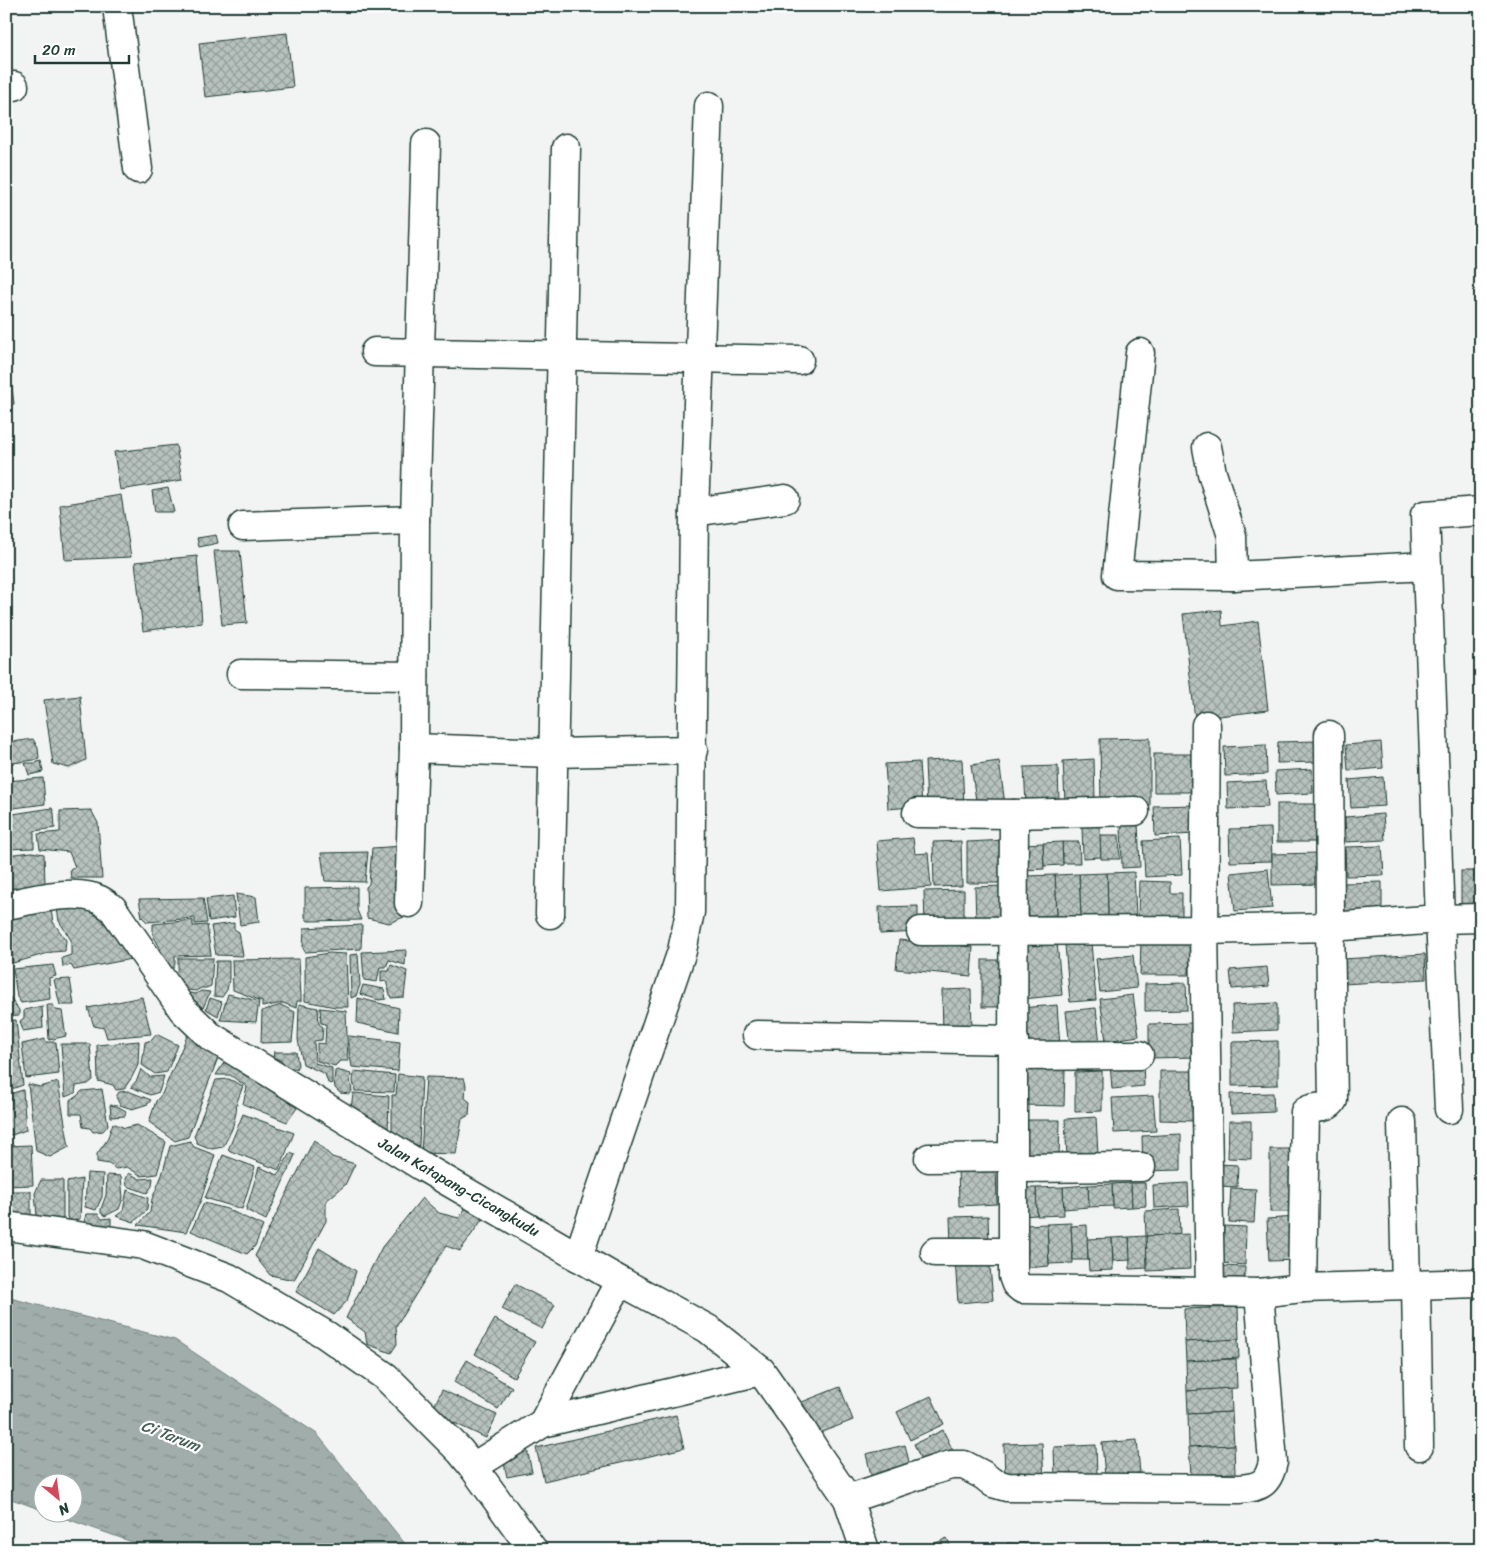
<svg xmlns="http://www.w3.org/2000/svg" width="1487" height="1556" viewBox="0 0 1487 1556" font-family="Sriracha,sans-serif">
  <defs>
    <pattern id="water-ripples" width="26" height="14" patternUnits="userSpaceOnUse" patternTransform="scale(1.25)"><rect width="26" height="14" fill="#a1adaa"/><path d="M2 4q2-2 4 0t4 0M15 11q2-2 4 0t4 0" fill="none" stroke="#838e8b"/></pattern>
    <pattern id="building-cross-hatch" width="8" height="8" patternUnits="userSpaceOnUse" patternTransform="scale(1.25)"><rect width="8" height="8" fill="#b7c1bd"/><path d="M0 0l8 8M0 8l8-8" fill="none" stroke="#949e9a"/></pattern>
  </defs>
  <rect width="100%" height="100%" fill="#f2f3f3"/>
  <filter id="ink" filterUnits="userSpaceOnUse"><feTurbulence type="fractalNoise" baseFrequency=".02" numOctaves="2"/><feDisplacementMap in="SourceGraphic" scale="10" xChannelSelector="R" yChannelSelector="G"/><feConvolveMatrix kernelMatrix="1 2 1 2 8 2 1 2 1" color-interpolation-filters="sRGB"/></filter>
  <g filter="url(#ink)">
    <path fill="url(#water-ripples)" stroke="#6d807b" d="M6,1297L175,1340L317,1434L410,1550H155L53,1514H72V1484H42V1510L6,1497Z"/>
    <g fill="url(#building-cross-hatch)" stroke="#1f3d34">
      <path d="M287,33L293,87L205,97L199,43Z"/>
      <path d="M6,340L14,404L6,405Z"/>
      <path d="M176,445L182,480L120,490L114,452Z"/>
      <path d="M168,488L174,512H155L152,491Z"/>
      <path d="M121,495L131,557L65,560L60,505Z"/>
      <path d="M216,535L218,543L199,547L197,538Z"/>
      <path d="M214,551H240L247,623L222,625Z"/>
      <path d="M197,556L202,623L143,631L135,562Z"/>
      <path d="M1221,610L1222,626L1258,621L1268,710L1195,719L1183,614Z"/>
      <path d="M80,696L86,760L69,768L53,764L44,700Z"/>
      <path d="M1150,738V807H1101L1100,739Z"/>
      <path d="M33,739L38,748L39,758L34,760L6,764V743Z"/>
      <path d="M1317,741V762L1277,763L1278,742Z"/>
      <path d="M1381,742L1383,768L1348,771L1346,745Z"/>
      <path d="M1266,745L1267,774L1225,776L1224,747Z"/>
      <rect x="1154" y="754" width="37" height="38"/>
      <path d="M962,759L964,805L927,808L925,761Z"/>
      <path d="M1094,759L1095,800L1065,802L1063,761Z"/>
      <path d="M41,761L43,772L29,775L25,763H34Z"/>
      <path d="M999,761L1005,804L977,808L971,765Z"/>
      <path d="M919,762L922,806L888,809L885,764Z"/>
      <path d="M1058,766L1059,803L1026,805L1024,767Z"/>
      <path d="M1312,769L1313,793L1276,795L1275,771Z"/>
      <path d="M1383,777L1385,806L1351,808L1349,780Z"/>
      <path d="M43,778L45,804L6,809V781Z"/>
      <path d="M1266,781L1268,807L1228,809L1227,783Z"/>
      <rect x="1277" y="804" width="40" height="38"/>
      <path d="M1196,805L1197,834L1155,836L1154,806Z"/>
      <path d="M52,808L54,813L55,828L34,831V848L6,849V815Z"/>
      <path d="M91,810L98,823L102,878H71L70,870L75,867L69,852L40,849L38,834L60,832V811Z"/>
      <path d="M1383,814L1385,840L1346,842L1345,817Z"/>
      <path d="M1138,823L1140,867L1122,868L1121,824Z"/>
      <path d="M1100,825L1101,857L1083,858L1082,826Z"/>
      <path d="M1271,828L1272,861L1230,862L1229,829Z"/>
      <path d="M1100,835H1119L1120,859H1101Z"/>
      <path d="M913,838L915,854L928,853L931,887L881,891L877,841Z"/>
      <path d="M1180,839L1182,875L1145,877L1143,841Z"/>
      <path d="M1006,840L1007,883H967V842Z"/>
      <path d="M961,841L962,886L934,887L933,842Z"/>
      <path d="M1062,842H1079L1080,863H1063Z"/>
      <path d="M1062,842L1063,865L1044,866L1043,843Z"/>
      <path d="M1043,843L1044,869L1025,870L1023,844Z"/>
      <path d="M403,846L404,917L389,923L367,918L366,887L369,884L372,848Z"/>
      <path d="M1382,846L1384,875L1346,876L1345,847Z"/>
      <path d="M32,852L44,854L45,884L10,891L7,884L6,855Z"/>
      <path d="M368,852L365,882L325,881L321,853Z"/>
      <path d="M1321,853V884L1272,885V854Z"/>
      <path d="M1268,869L1272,908L1235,911L1231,873Z"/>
      <rect x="1461" y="871" width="20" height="38"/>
      <path d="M1134,872L1136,917L1108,918L1107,873Z"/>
      <path d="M1107,873L1108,916L1081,917L1079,874Z"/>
      <path d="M1079,874L1081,916H1057L1055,875Z"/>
      <path d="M1055,875L1057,915L1029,916L1027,876Z"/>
      <path d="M1139,881L1170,882V893H1182V918L1138,917Z"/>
      <path d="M1382,882V919L1345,920L1344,883Z"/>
      <path d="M1003,886L1004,925L976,926L975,887Z"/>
      <path d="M357,887V910L361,920L308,921L305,917V888Z"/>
      <path d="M964,890V927L925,928L924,891Z"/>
      <path d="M236,894L256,897L259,922L240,925Z"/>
      <path d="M233,896L235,917L209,921L206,899Z"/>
      <path d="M203,898L207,923L195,924V918L147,922L142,917L139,899Z"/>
      <path d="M68,905L73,909L100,908L127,946L131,959L74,970L71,965L63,967L62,958L71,955V940L59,921L57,908Z"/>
      <path d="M918,906V932L880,934L879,907Z"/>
      <path d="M51,910L53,922L66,940L65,951L52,952L13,963L8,919L23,916L25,911Z"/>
      <path d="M193,920V926L207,925L211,955L175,956V964L172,970L162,956L160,948L153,935V924Z"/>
      <path d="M234,923V929L239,932L243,956L216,955L211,926Z"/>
      <path d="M362,925L361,949L305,952L303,948L304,928Z"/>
      <path d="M899,940L973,947L971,976L896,969Z"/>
      <path d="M1141,940L1190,941L1189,975H1140Z"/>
      <path d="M1057,942L1062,995L1023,999L1018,946Z"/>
      <path d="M1091,943L1096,1000L1070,1002L1065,945Z"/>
      <path d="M406,950L405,965L389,960L386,967H380L377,982L364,980L362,952Z"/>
      <path d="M329,953L346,954L348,1007H335L305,1001V957Z"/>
      <path d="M358,954L360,985L356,996L351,998L350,955Z"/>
      <path d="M1425,954L1426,979L1344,984L1343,959Z"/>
      <path d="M1133,955L1137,988L1100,992L1096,959Z"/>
      <path d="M178,958H213L211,986L206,988H201L196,991L178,989L172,976L178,969Z"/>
      <path d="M299,959L301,996V1001H297L296,1008L283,1003L262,1007V1001L233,990L232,960Z"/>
      <rect x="982" y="960" width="22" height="47"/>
      <path d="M216,961H229V980L227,990L222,997L214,996Z"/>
      <path d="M53,965L56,976L49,978L50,999L21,1003L17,997L13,969Z"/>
      <path d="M391,965L407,971L404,997L391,998L386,981L381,982V971H389Z"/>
      <path d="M1267,967L1269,986L1232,989L1230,970Z"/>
      <path d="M70,979L74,1005H60L54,980Z"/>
      <path d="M1186,983L1187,1010L1145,1011V984Z"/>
      <path d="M363,985L384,989L386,999L379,1000L360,994Z"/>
      <path d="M971,989L972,1032L943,1034L942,990Z"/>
      <path d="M201,991L210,992L203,1008L190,999V993L196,994Z"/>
      <path d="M228,994L259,1001L256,1022L220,1020Z"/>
      <path d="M1133,995L1139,1036L1106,1041L1100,999Z"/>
      <path d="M10,997L19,1010V1016L6,1017V998Z"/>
      <path d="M142,997L151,1034L107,1038L104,1028L94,1026L88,1008Z"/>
      <path d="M210,998L222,1002L218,1016L206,1009Z"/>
      <path d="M358,998L399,1008L398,1032L357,1023Z"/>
      <path d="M1277,1003V1030L1233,1032L1232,1005Z"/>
      <path d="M299,1004L318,1008L319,1024L323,1027L322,1040L314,1041L315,1063L332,1068V1084L328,1083L325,1074L303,1064L298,1040Z"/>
      <path d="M47,1005H53L56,1010L62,1011L66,1036L49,1040Z"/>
      <path d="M281,1005L295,1012L292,1042L261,1043L262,1011Z"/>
      <path d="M1057,1005L1060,1047L1023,1050L1020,1008Z"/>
      <path d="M42,1006L43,1028L23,1031L20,1021L24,1018V1010Z"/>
      <path d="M320,1008L346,1011L348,1061H340L335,1066L317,1061V1043L325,1044L326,1024L321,1023Z"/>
      <path d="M1096,1008L1100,1044L1070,1047L1066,1011Z"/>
      <path d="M16,1020L23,1085L6,1091V1021Z"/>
      <path d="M1196,1023L1197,1057L1149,1058V1024Z"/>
      <path d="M156,1034L178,1045L167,1072L155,1074L142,1065L145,1042L152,1040Z"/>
      <path d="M188,1034L219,1055L188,1137L175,1141L149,1122L156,1101L162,1094Z"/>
      <path d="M349,1036L400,1042L398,1071L352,1067L349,1051Z"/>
      <path d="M45,1039V1042H56L59,1074L26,1078L22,1044Z"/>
      <path d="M139,1041L138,1065L132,1077L124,1089L116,1090L113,1085L98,1081L97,1045Z"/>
      <path d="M1278,1041V1085L1232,1086V1042Z"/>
      <path d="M61,1044H90L93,1080L88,1084L76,1086L75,1093L65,1097Z"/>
      <path d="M274,1052H296L298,1065L296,1069L284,1066L282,1061L273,1057Z"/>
      <path d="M227,1058L297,1108L287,1122L243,1104L247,1087L230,1075H216Z"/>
      <path d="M1143,1060L1144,1086L1112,1089L1110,1063Z"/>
      <path d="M141,1069L150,1077L164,1076L159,1092L150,1095L131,1087L137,1080Z"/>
      <path d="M1023,1069L1065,1070L1064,1106L1023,1105Z"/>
      <path d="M337,1070L351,1074L350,1079L352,1091L350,1094L340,1093L335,1088L334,1081L335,1071Z"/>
      <path d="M354,1071L395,1075L394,1092L355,1091L353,1081Z"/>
      <path d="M1102,1071V1111L1075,1112V1072Z"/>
      <path d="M1160,1071H1196L1194,1121L1160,1120Z"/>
      <path d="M398,1074L422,1077L419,1146L392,1134V1095H396Z"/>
      <path d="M426,1077L464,1078L466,1085L465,1098L470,1102L469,1115L462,1119L456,1154L421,1153Z"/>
      <path d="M229,1079L243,1086L237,1102L236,1113L232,1129L223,1147L212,1149L197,1143L194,1136L216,1080Z"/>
      <path d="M58,1082L69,1147L50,1157L36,1151L28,1084L40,1087Z"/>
      <path d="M102,1089L108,1125L103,1131L93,1132L90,1128L83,1127L81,1114H70V1100L77,1096L82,1091Z"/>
      <path d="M23,1090L26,1130L12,1135L6,1134V1095Z"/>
      <path d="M128,1091L151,1100L148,1104L132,1109L120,1105L116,1097L119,1092Z"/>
      <path d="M353,1093L389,1096L388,1132L351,1109Z"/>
      <path d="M1273,1093L1274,1112L1231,1114L1230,1094Z"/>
      <path d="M1153,1096L1156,1131L1114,1133L1112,1098Z"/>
      <path d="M110,1105L117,1106L126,1111L125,1116L111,1117Z"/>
      <path d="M243,1114L294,1133L279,1170L228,1150Z"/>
      <path d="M1096,1117L1098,1155L1067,1157L1065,1119Z"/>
      <path d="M1024,1120H1060L1059,1158L1025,1157Z"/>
      <path d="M1229,1121H1251V1159L1228,1158Z"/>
      <path d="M113,1123L125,1128L137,1125L166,1142L157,1174L142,1176L127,1167L116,1169L109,1164L97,1162V1154L107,1140Z"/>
      <path d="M1181,1134V1170L1143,1171L1142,1136Z"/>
      <path d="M314,1140L332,1157L355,1164L345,1185L326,1201V1221L294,1280L270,1275L255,1256Z"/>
      <path d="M190,1141L194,1147L215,1155L201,1200L186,1232L138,1225L150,1212L152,1199L162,1175L170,1146Z"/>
      <path d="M31,1145L33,1185L6,1186V1146Z"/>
      <rect x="1270" y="1149" width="27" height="63"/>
      <path d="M290,1153L295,1155L266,1220L246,1210L259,1167L278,1175Z"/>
      <path d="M223,1155L255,1167L242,1209L205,1198Z"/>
      <path d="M996,1163L997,1204L959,1206L958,1164Z"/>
      <path d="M1219,1164L1238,1165L1237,1187L1219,1186Z"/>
      <path d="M87,1173L103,1174L102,1197L96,1210L85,1207Z"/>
      <path d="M129,1173L140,1179L153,1178L152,1186L147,1193L127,1186L126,1179Z"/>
      <path d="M107,1175L121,1176L123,1198L119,1209L105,1216L101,1213V1209L106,1195Z"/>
      <path d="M82,1179L80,1219L72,1221L67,1217V1182Z"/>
      <path d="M41,1180H63V1220L37,1216L35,1193Z"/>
      <path d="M1131,1183L1132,1207L1113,1208L1112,1184Z"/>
      <path d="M1131,1183H1145L1146,1206L1132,1207Z"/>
      <path d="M1188,1183L1189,1206L1154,1208L1153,1185Z"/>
      <path d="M1112,1184L1113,1206L1089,1207L1088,1185Z"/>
      <path d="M1088,1185L1089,1207L1064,1209L1063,1187Z"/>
      <path d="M1063,1187L1064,1215L1037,1216L1036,1188Z"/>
      <path d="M1021,1188H1036L1037,1215L1022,1216Z"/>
      <path d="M1231,1188L1256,1189L1254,1223L1229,1222Z"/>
      <path d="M127,1190L148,1198L147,1210L134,1222L116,1216L123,1211Z"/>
      <path d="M6,1191H31V1217L6,1215Z"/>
      <path d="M422,1198L439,1213L459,1218L467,1206L484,1217L460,1251L446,1246L396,1326L397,1344L391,1353L367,1344L365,1332L346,1318L382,1247Z"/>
      <path d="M204,1203L227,1209L263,1226L255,1246L247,1254L191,1231Z"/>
      <path d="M1179,1209L1180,1235L1146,1236L1145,1211Z"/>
      <path d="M86,1214H98L102,1219L111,1218V1226L100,1229L83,1227Z"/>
      <path d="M988,1216L989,1247H951L950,1217Z"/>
      <path d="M1296,1217L1298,1260L1269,1261L1267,1219Z"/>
      <path d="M1071,1223L1073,1263L1049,1264L1047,1224Z"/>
      <path d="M1047,1224L1049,1266L1026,1268L1024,1225Z"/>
      <path d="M1087,1225L1088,1260H1073L1071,1226Z"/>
      <path d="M1224,1226L1246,1227L1245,1265L1222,1263Z"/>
      <path d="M1189,1234L1190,1269L1147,1271L1146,1236Z"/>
      <path d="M1146,1236L1147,1268L1130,1269L1129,1237Z"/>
      <path d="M1129,1237L1130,1260L1113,1261L1112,1238Z"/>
      <path d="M1112,1238L1113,1270L1089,1271L1087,1239Z"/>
      <path d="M319,1248L356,1271L347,1301L334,1315L296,1292Z"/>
      <path d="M989,1256L993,1300L958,1303L955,1259Z"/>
      <path d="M1221,1266L1245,1267L1244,1288H1220Z"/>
      <path d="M515,1284L555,1305L542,1329L502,1309Z"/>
      <path d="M1238,1307L1239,1340L1185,1342L1184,1309Z"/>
      <path d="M495,1319L535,1342L514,1377L475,1354Z"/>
      <path d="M1238,1339L1239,1358L1186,1361L1185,1342Z"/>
      <path d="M1236,1359L1237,1388L1187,1391L1186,1361Z"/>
      <path d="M467,1360L512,1387L498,1409L454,1382Z"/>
      <path d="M840,1387L853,1420L815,1435L802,1402Z"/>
      <path d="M1231,1388L1232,1412L1188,1414L1187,1391Z"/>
      <path d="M442,1390L497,1415L486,1438L431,1412Z"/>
      <path d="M931,1396L944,1424L910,1440L897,1412Z"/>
      <path d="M1232,1412L1234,1445L1189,1447L1188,1414Z"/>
      <path d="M676,1415L684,1448L544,1481L536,1448Z"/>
      <path d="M943,1430L954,1453L924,1467L914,1444Z"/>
      <path d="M1137,1440L1140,1473L1105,1476L1102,1443Z"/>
      <path d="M1042,1443L1044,1481L1005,1482L1004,1444Z"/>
      <path d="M905,1445L911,1470L872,1479L866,1454Z"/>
      <path d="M1096,1445L1097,1476L1055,1478L1054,1447Z"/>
      <path d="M1234,1445L1235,1473L1191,1475L1189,1447Z"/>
      <path d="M527,1449L532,1472L507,1477L502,1453Z"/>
      <path d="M947,1538L952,1550H921Z"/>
      <path d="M1007,1543L1033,1544V1550H1006Z"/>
    </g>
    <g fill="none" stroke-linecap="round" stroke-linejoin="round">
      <defs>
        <g id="minor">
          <path d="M117,6L138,169"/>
          <path d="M6,86H14"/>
          <path d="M375,352L799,360"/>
          <path d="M1140,353L1117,575L1233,576L1427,566L1440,919L1330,927L1329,735"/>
          <path d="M1207,447L1212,473L1232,536L1233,576"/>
          <path d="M694,512L785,499"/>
          <path d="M243,526L415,520"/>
          <path d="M1427,566L1425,515L1481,511"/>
          <path d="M241,674L414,676"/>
          <path d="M414,748L415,520L426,144"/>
          <path d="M917,813L1014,814L1135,811"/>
          <path d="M1014,814L1013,1056L1139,1055"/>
          <path d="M409,903L414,748L553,753L693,750"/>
          <path d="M550,914L566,148"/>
          <path d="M921,931L1204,930L1330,927L1333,1100C1326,1112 1314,1104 1305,1112L1302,1288L1259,1293L1210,1292L1204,930L1206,725"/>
          <path d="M757,1035L1014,1040"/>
          <path d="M1013,1056V1276L1016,1284L1022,1289L1210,1292"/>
          <path d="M1449,1109L1440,919L1481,918"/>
          <path d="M1402,1122L1406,1285"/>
          <path d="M929,1158L1013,1157"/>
          <path d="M1013,1168L1141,1167"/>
          <path d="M6,1226L143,1245L229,1278L326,1335L386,1377L460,1451L473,1467L533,1550"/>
          <path d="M935,1252H1013"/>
          <path d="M578,1257L682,951L690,912L694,512L709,106"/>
          <path d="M1416,1285L1419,1446"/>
          <path d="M1302,1288L1481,1283"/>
          <path d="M543,1423L620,1281"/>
          <path d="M473,1467L543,1423L761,1371"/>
          <path d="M848,1499L934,1470L951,1465H964L983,1475L993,1483L1007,1487L1239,1489C1261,1487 1268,1484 1273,1462L1259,1293"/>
        </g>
        <path id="tertiary" d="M6,905C33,900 75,888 100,900C104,902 109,906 113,909L183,1010L210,1036L423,1167L620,1281L708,1329L761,1371L797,1422L819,1457L848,1499L865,1550"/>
      </defs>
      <use href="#minor" stroke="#1f3d34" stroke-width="31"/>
      <use href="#tertiary" stroke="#1f3d34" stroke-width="31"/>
      <use href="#minor" stroke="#fff" stroke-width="28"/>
      <use href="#tertiary" stroke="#fff" stroke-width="28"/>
    </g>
  </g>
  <g text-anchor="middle" stroke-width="4.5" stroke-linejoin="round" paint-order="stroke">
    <g font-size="15" fill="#1f3d34" stroke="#fff">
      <text transform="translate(459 1187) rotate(30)" y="5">Jalan Katapang-Cicangkudu</text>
    </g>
    <g font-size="16" font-style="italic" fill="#465f57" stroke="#fff">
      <text transform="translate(171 1435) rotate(21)" y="6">Ci Tarum</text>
    </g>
  </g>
  <rect width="1487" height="1556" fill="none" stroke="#fff" stroke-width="25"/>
  <rect x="12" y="12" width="1462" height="1531" fill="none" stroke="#1f3d34" stroke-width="2" filter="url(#ink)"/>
  <g transform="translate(58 1498) rotate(151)"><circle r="24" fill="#ffffff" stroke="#a5b1ae"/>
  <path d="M0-4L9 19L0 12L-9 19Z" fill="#d1495b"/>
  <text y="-8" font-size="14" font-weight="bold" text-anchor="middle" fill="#1f3d34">N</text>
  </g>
  <path d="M35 55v8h94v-8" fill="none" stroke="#1f3d34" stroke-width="2.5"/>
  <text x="42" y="55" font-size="15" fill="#1f3d34" stroke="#ffffff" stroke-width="4" paint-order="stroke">20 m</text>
</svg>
